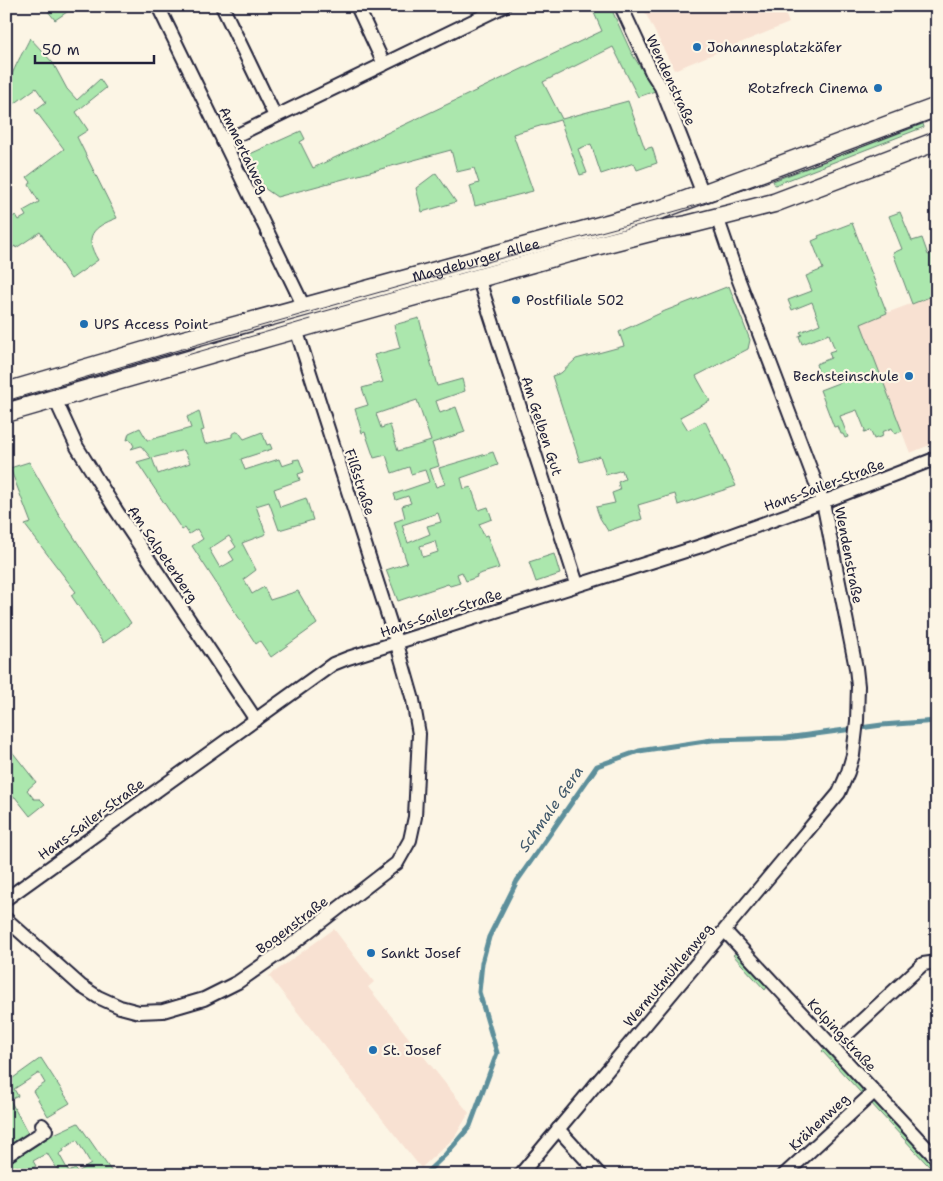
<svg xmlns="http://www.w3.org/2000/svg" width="943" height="1181" viewBox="0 0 943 1181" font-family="'Shantell Sans',sans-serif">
  <rect width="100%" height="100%" fill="#fcf5e5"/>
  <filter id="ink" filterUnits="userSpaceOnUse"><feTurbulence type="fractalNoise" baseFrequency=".02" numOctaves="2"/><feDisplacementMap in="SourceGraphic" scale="10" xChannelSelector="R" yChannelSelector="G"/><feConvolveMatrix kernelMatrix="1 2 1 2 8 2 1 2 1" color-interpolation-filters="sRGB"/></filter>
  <g filter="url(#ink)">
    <g fill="#f8e1d2">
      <path d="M642,6H782L789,23L674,70Z"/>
      <path d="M937,294V442L910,453L860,323Z"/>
      <path d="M334,929L374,982L368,987L469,1113L454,1138L421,1168L269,976Z"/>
    </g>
    <g fill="#abe7ad" stroke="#668474" fill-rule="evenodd">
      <path d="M44,6H76L55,20Z"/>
      <path d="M591,6H610L631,52L655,91L638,97L613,47L543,82L562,119L628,101L645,149L652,147L657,163L637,170L634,163L601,174L591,144L578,149L587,173L580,175L560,120L513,134L533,191L475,206L470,186L479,183L474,168L457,172L451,150L277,197L264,188L249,157L250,154L301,131L305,139L300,142L313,168L602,31Z"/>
      <path d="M30,38L53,63L67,89L77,100L100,79L106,88L76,112L88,130L77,137L117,218C93,227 83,236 98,260L71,279L40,232L16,248L15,246L6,252V212L10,218L16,215L19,220L26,216L23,211L39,202L29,185L31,182L27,177L64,149L35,110L46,102L36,88L14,104L6,101C6,79 21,57 30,38Z"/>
      <path d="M923,124L924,127L775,185L773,181Z"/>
      <path d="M436,173L456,202L422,212L416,188Z"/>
      <path d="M900,212L912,241L922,238L928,255L937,252V294L912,304L893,253L902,249L889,216Z"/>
      <path d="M852,223L887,313L861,324L902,431L895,434L892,428L882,432L883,436L874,439L870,430L864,432L865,430L857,410L840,416L848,437L845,438L843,434H841L838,426L834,427L820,390L846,380L842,372L820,380L816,364L831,358L829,352L835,350L829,334L802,344L799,336L802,335L800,332L820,324L812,302L792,310L788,300L812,291L806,276L823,269L812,241L819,238L818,236Z"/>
      <path d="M729,286L750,340L748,349L696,376L710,401L680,417L688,430L705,421L736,486L678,505L675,494L638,505L642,519L608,531L600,518L596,507L615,503L612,493L620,490L618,482L625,479L622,470L606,475L600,456L580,462L552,376L561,373L576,359L624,346L619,332L665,311Z"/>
      <path d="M419,318L437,386L462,379L465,391L436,401L440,413L456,407L465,432L432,443L439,466L430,469L436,487L445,484L439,468L493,452L498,465L461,478L464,489L471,487L479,510L488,507L492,519L479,524L484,536L487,535L499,568L476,575L477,577L466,581L462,572L457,574L460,583L450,586L448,584L398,601L386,570L407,563L394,522L405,518L402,506L411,503L408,496L396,500L394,494L429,482L425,470L411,474L409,467L392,473L386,455L374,458L365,432L362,433L355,409L368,405L362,388L383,382L374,355L400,348L394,325ZM417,400L431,441L398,451L390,425L381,428L376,414ZM438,513L441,522L427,526L430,534L408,543L402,525ZM435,541L438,552L423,557L420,546Z"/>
      <path d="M199,411L204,430L201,431L205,444L232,437V434L238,431L244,439L262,432L267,445L270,444L272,449L241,459L245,470L279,459L282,466L294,462L293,460L299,459L304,472L298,474L300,480L274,489L280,507L306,498L313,520L279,530L269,502L256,506L266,534L242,543L256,570L244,579L252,594L264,587L270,600L298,591L317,624L271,657L260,641L256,644L192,546L203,539L197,529L189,534L185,528L182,530L137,462L151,458L141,446L131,449L134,446L130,439L127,440L129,433L140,428L147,440H149L191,428L187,417ZM184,450L190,463L158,474L152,458ZM229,536L236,547L229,552L234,560L220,568L209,549Z"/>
      <path d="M29,462L58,513L131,623L103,643L71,595L76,592L25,525L31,523L10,468Z"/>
      <path d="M554,554L560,574L536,582L529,562Z"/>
      <path d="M10,749L36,782L27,790L34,799H40L45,804L30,816L15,797H6V752Z"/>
      <path d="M736,953L767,987L765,990L733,955Z"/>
      <path d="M824,1049L862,1089V1094L822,1051Z"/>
      <path d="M41,1058L70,1103L48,1116L33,1091L45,1083L39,1073L14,1089L18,1096L10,1100L29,1135L6,1150L8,1108L6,1083Z"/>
      <path d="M870,1102H875L937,1169V1175Z"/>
      <path d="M78,1123L114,1175H61L47,1153L33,1161L36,1166L31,1169L34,1175H24L18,1166L6,1173V1165L54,1134ZM77,1140L91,1164L78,1172L75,1169L69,1172L59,1154L64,1151L63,1149Z"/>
    </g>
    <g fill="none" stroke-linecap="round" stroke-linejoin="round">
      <path stroke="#5d8f9b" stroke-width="5" d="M424,1175L446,1154L470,1126L497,1053L479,992L482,963L489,937L517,881L597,766L639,751L712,740L786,738L882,725L937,721"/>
      <defs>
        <g id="street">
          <path d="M158,6L304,307"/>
          <path d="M222,6L275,116"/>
          <path d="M357,6L384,64"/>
          <path d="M621,6L652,73L661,87L703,194"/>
          <path d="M223,142L504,6"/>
          <path d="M478,277L577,584"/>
          <path d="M55,399L77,447L116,510L256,720"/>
          <path d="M6,899L333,664L348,658L701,546L823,502L937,458"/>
          <path d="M6,919L81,986L98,997L120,1007L139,1012L163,1011L204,999L238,982L291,945L397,863L410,840L415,817L419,734L413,700L397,644L296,329"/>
          <path d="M725,931L937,1159"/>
          <path d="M844,1037L923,964L937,962"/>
          <path d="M558,1129L600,1175"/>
          <path d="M6,1156L46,1130L42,1125"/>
          <path d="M520,1175L839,793L848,772L853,755L857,721L858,686L856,668L823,502L738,278L717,217"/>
          <path d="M784,1175L874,1092"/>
        </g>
        <g id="secondary">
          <path id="s1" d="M6,392L155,348L662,209L937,107"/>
          <path d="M6,413L272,336L568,253L658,230L687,225L774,203L937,141"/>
        </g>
      </defs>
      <use href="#street" stroke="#22223b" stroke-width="16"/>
      <use href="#secondary" stroke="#22223b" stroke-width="21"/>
      <use href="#street" stroke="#fcf5e5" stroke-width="12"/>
      <use href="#secondary" stroke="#fcf5e5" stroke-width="18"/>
      <g stroke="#22223b" stroke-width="1">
        <path d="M184,356L311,319"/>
        <path d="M6,401C162,354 319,309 476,265C556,243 637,224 716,199C791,175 864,146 937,118"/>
      </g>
    </g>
  </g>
  <g fill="#1f6fb2" stroke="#fcf5e5" stroke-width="2">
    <circle cx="697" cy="47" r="5"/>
    <circle cx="878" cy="88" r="5"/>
    <circle cx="516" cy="300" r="5"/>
    <circle cx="84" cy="324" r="5"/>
    <circle cx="909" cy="376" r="5"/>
    <circle cx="371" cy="953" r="5"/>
    <circle cx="373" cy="1050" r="5"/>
  </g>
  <g text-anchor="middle" stroke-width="4.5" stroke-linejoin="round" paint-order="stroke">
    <g font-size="14" fill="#22223b" stroke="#fcf5e5" text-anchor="start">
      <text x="707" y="52">Johannesplatzkäfer</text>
      <text x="868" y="93" text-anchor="end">Rotzfrech Cinema</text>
      <text x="526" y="305">Postfiliale 502</text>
      <text x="94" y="329">UPS Access Point</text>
      <text x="899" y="381" text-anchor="end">Bechsteinschule</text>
      <text x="381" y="958">Sankt Josef</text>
      <text x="383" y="1055">St. Josef</text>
    </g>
    <g font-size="14" fill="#22223b" stroke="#fcf5e5">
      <text transform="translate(671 80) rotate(65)" y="5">Wendenstraße</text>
      <text transform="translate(244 150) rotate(64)" y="5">Ammertalweg</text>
      <text dy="5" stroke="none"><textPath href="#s1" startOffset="488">Magdeburger Allee</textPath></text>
      <text transform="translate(542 426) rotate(72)" y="5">Am Gelben Gut</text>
      <text transform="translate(360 482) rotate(72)" y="5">Filßstraße</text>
      <text transform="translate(824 485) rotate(-20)" y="5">Hans-Sailer-Straße</text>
      <text transform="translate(163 554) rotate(56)" y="5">Am Salpeterberg</text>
      <text transform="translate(849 555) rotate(79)" y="5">Wendenstraße</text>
      <text transform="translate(441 613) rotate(-18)" y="5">Hans-Sailer-Straße</text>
      <text transform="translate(91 819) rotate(-36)" y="5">Hans-Sailer-Straße</text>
      <text transform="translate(292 925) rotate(-37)" y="5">Bogenstraße</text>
      <text transform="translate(668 975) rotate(-50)" y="5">Wermutmühlenweg</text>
      <text transform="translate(842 1035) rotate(47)" y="5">Kolpingstraße</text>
      <text transform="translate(819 1122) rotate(-43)" y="5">Krähenweg</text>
    </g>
    <g font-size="15" font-style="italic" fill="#40586b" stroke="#fcf5e5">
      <text transform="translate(551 809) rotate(-55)" y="5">Schmale Gera</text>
    </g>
  </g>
  <rect width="943" height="1181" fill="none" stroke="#fcf5e5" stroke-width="25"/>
  <rect x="12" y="12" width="918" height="1156" fill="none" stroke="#22223b" stroke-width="2" filter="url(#ink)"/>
  <path d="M35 55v8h119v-8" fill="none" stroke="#22223b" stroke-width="2.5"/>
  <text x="42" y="55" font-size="15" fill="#22223b" stroke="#fcf5e5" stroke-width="4" paint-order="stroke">50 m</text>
</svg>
